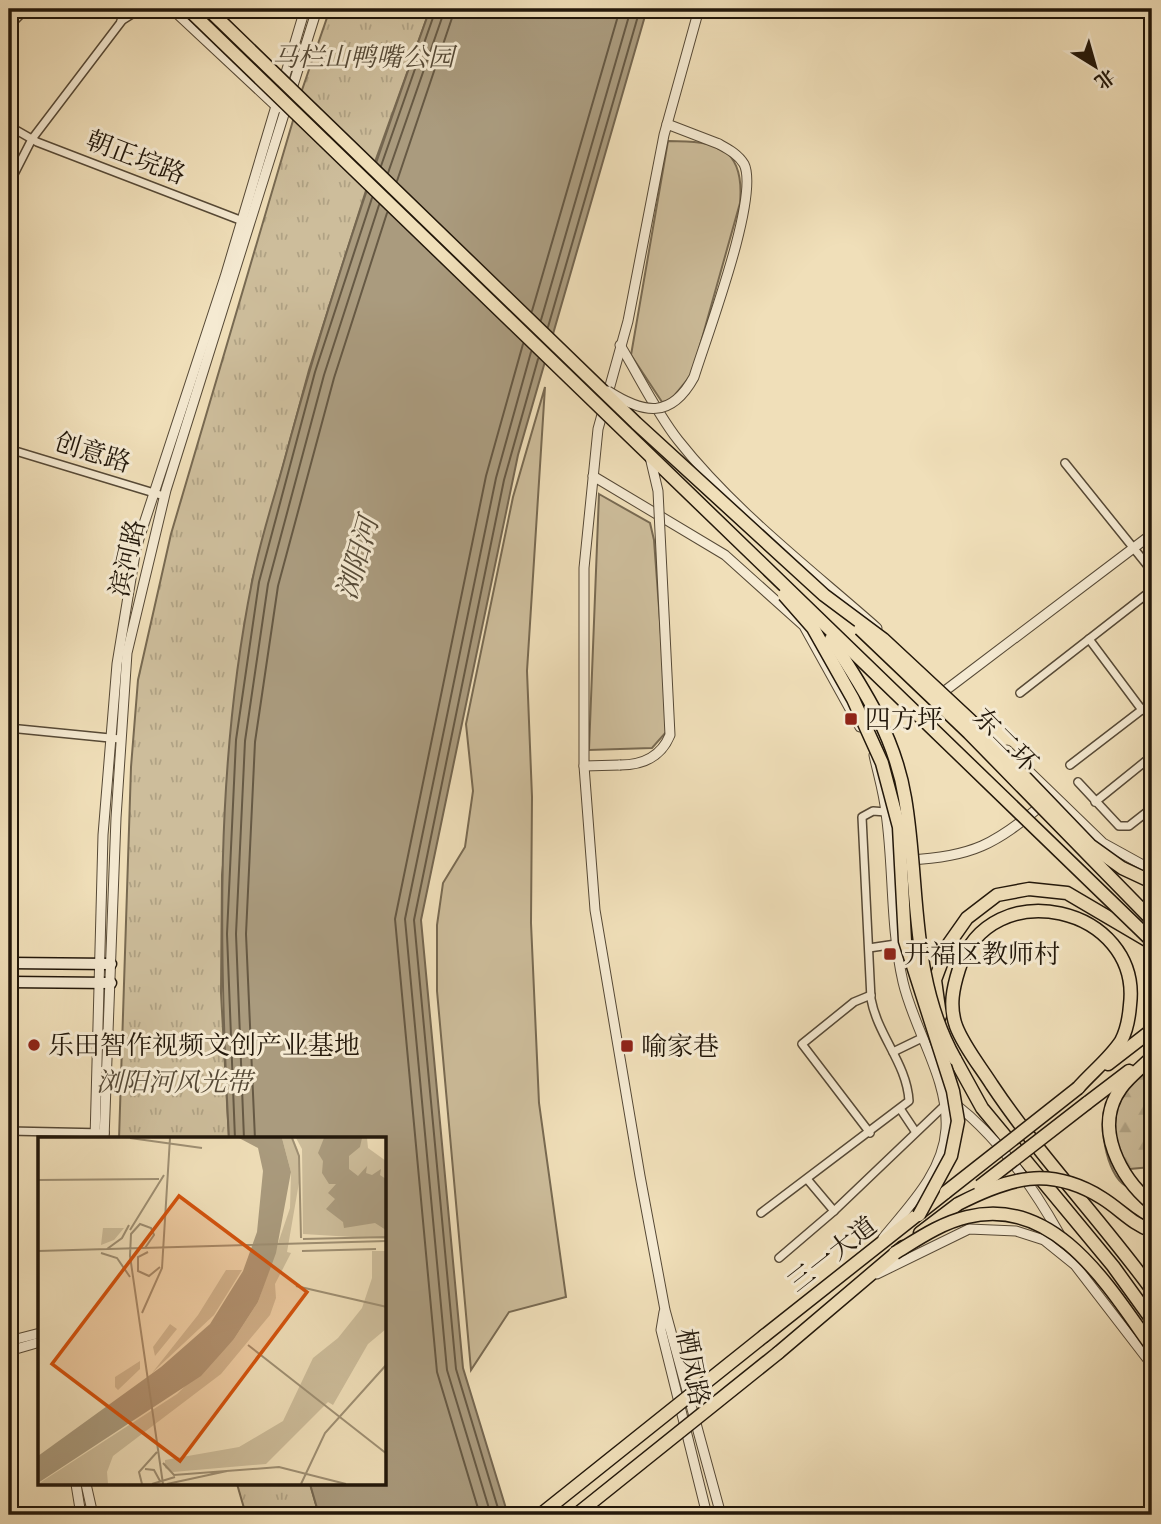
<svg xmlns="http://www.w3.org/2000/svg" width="1161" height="1524" viewBox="0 0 1161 1524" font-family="Alegreya,'Noto Serif SC',serif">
  <defs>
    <pattern id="forest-firs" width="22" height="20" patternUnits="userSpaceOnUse" patternTransform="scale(1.75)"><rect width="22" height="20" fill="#cdbd9b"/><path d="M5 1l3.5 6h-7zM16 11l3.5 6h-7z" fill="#b0a284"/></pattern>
    <pattern id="park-tufts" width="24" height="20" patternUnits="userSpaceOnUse" patternTransform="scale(1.75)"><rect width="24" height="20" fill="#cdbd9b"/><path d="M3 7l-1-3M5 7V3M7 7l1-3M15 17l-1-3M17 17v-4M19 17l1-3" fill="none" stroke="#b0a284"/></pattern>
  </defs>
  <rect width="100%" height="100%" fill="#f0dfb9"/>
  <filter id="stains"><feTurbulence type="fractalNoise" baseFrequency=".00286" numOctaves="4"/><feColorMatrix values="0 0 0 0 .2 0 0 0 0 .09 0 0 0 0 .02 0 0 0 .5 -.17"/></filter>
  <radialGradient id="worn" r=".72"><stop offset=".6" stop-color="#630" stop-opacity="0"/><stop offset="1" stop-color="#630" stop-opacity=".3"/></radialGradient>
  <g fill="#cdbd9b" stroke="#786a52" stroke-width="2">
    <path d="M668,141C717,141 745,147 740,203L692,374L670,401L662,402L631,355Z"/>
    <path d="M545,387L527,671L532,797L531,923L539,1103L566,1297L509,1312L471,1370L437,991V925L443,883L465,847L473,791L466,724L513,497Z"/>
    <path d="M599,494L650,523L654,540L668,730L652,748L589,750Z"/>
  </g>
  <path fill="url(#forest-firs)" stroke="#786a52" stroke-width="2" d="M1152,1065V1171L1151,1167L1130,1169L1126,1186C1106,1175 1096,1120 1109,1100C1118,1087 1140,1075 1152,1065Z"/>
  <g fill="url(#park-tufts)" stroke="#786a52" stroke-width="2">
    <path d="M330,9H430L376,159L309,370L252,581L222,875L221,993L229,1139H119L131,767L138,680L171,534L302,90Z"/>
    <path d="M237,1484H310L319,1515H246Z"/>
  </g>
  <path fill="#aa9b7e" stroke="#746650" stroke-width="2" d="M430,9H647L518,455L421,920L463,1368L508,1515H319L310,1484H385V1139H229C219,953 215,766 252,582C260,540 274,499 285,458C326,306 377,157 430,9Z"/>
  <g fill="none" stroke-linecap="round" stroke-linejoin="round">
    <g stroke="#665944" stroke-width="2">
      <path d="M381,166L436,9"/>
      <path d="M388,173L445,9"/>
      <path d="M397,181L455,9"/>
      <path d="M532,311L620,9"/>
      <path d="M541,320L631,9"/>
      <path d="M548,327L640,9"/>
      <path d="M235,1139L227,934L236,740L259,582L315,372L372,198"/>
      <path d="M244,1139L236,934L245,741L268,584L324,375L379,205"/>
      <path d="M255,1139L246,934L255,742L278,586L334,378L387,213"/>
      <path d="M480,1515L437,1372L395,919L486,476L523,344"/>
      <path d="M491,1515L447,1370L405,919L496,478L531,352"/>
      <path d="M500,1515L456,1369L414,920L504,480L538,359"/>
    </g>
    <defs>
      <g id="minor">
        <path d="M121,21L140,9"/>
        <path d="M9,26L26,9"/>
        <path d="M9,126L37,142L245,222"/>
        <path d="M9,184L32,139L121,22L127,9"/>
        <path d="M9,449L164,496"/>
        <path d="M1065,463L1152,571"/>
        <path d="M1089,639L1142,710"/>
        <path d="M1020,693L1152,590"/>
        <path d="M9,728L120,739"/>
        <path d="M1070,765L1152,702"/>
        <path d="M1078,782L1119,826H1129L1152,808"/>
        <path d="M1095,802L1152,756"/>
        <path d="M869,948L896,944"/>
        <path d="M893,1052L922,1038"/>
        <path d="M901,1110L915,1131"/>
        <path d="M9,1131L105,1133"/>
        <path d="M870,1133L802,1044L854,1002L871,995"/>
        <path d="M807,1179L834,1211"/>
        <path d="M761,1213L909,1101C907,1064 878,1036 871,999L862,817L873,811L886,812"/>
        <path d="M779,1258L834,1211L944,1106"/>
      </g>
      <g id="tertiary">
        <path d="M172,9L278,108"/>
        <path d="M197,9L273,82"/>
        <path d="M699,9L664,135L628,321L598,429L584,568V766L595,910L640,1176L665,1310L721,1515"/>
        <path d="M667,124L719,144"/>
        <path d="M620,345C639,376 656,412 678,440C734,511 809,568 877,628"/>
        <path d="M593,476L725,555L804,626L860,727"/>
        <path d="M946,690L1152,534"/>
        <path d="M1007,750L1103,843L1152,870"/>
        <path d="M874,755C878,774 884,793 886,813C894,869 890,925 903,982C914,1030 949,1079 946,1129C943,1173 909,1206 883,1238"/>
        <path d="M584,766L620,765"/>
        <path d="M909,860C972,857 996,844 1043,804"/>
        <path d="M954,1103C999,1138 1032,1185 1060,1235"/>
        <path d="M95,1139L103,835L117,664L136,548L225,277L305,9"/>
        <path d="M104,1139L116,818L127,653L166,490L317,9"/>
        <path d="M877,1274L969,1229L1016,1231L1044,1240L1075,1265L1152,1365"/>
        <path d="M664,1312L661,1330L707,1515"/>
        <path d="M9,1341L40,1333"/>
        <path d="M9,1351L40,1342"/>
        <path d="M76,1484L81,1515"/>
        <path d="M86,1484L93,1515"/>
      </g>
      <g id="secondary">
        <path d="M9,963L111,964"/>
        <path d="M9,982L111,983"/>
        <path d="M86,1515L92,1513"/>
      </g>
      <g id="trunk">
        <path d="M940,1016L935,980L948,945L967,918L997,895L1029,889L1067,893L1152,943"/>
        <path d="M1152,1057C1142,1067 1129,1077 1121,1088C1092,1128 1121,1178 1152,1204"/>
        <path d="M955,1059L982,1108L1113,1266L1152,1320"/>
        <path d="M1108,1064L1152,1030"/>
        <path d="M1078,1088C1091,1073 1110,1058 1121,1041C1127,1030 1129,1018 1130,1005C1142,907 990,871 959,969C953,988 949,1006 956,1026C964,1047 980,1066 992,1085C1040,1157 1101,1220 1152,1290"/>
        <path d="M1087,1103L1129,1071"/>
        <path d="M920,1233L958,1204"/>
        <path d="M764,1336L946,1192"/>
        <path d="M778,1353L903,1247"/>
      </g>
    </defs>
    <use href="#minor" stroke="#564936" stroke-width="10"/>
    <use href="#tertiary" stroke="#564936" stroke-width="11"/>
    <use href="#secondary" stroke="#22170a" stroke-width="13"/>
    <use href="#trunk" stroke="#22170a" stroke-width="15"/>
    <use href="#minor" stroke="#f5ead2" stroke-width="7"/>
    <use href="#tertiary" stroke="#f5ead2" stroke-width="9"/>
    <use href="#secondary" stroke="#f5ead2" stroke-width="10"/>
    <use href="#trunk" stroke="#f0dfb9" stroke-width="12"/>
    <defs>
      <g id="tertiary-bridge">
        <path d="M608,391C644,414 671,419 694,377C706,338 760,196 744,164C738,154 728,149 719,144"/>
        <path d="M620,765C643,765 661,757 670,735L658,491L650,457"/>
      </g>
      <g id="trunk-bridge">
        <path d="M188,9L1152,941"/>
        <path d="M208,9L636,423L824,595L883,639L970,720L1090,845L1122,868L1152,882"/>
        <path d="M784,595L813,628L853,699L882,763L899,827L905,941L953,1091L958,1121L951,1156L919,1215"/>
        <path d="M860,629L969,733L1152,920"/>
        <path d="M831,639C864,689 895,737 905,798C920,886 909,977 955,1059"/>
        <path d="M980,1186L1087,1103"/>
        <path d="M946,1192L1078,1088"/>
        <path d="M958,1204C1009,1178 1049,1165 1102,1198C1120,1209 1132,1224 1152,1231"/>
        <path d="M895,1253C918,1239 941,1223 967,1217C1055,1195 1109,1287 1152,1347"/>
        <path d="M540,1515L764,1336"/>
        <path d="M576,1515L778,1353"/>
      </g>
    </defs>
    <use href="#tertiary-bridge" stroke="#564936" stroke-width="11" stroke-linecap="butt"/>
    <use href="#trunk-bridge" stroke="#22170a" stroke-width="15" stroke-linecap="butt"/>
    <use href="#tertiary-bridge" stroke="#f5ead2" stroke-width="9"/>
    <use href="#trunk-bridge" stroke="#f0dfb9" stroke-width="12"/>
  </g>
  <g fill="#8f2418" stroke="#f5ead2" stroke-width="2.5">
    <rect x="844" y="712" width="14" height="14" rx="3.5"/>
    <rect x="883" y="947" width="14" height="14" rx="3.5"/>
    <circle cx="34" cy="1045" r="7"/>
    <rect x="620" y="1039" width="14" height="14" rx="3.5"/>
  </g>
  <g text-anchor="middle" stroke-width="6" stroke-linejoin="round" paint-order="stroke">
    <g font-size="26" font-style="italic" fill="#554936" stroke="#f5ead2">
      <text x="363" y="66">马栏山鸭嘴公园</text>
      <text x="174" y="1091">浏阳河风光带</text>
    </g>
    <g font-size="26" fill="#22170a" stroke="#f5ead2">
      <text transform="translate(136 157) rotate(21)" y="9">朝正垸路</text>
      <text transform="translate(93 452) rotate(17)" y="9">创意路</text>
      <text transform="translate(127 558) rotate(-77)" y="9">滨河路</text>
      <text transform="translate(1006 740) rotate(45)" y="9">东二环</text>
      <text transform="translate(832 1254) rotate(-38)" y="9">三一大道</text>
      <text transform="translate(693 1367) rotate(79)" y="9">栖凤路</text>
    </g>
    <g font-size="26" fill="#22170a" stroke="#f5ead2" text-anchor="start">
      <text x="865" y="728">四方坪</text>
      <text x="904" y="963">开福区教师村</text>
      <text x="48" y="1054">乐田智作视频文创产业基地</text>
      <text x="641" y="1055">喻家巷</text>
    </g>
    <g font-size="28" font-style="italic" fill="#584c38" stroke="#f5ead2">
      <text transform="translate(357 558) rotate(-74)" y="10">浏阳河</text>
    </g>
  </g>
  <g transform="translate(38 1137)">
    <rect width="348" height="348" fill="#f0dfb9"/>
    <path d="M188,133H204L176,178L114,236L160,178ZM132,187L139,192L117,219L115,210ZM102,224V232L80,253L77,250V240Z" fill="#cdbd9b"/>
    <path d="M244,1H255L260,13L262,40L249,115L253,116L237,147L238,161L232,178L183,237L75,319L69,335L70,347H0L139,257L196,202L220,165L252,71L253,35ZM258,1H329L330,11L348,24V102L265,97L264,12ZM86,91L76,103L63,108L65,91ZM334,114H348V192L330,207L295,268L290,265L228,327L135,335L127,331V323L201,310L245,284L275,221L300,201L324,171L334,141Z" fill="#cdbd9b"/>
    <path d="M201,1H244L253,35L238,116L220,165L196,202L163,239L0,346V319L123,230L172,187L205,134L219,95L225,34L220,11ZM286,1H324L322,10L311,19V32L320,39L329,29L328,36L334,38L343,32L342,38L348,42V93L337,86L306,91L305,85L288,72L297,62L290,56L298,47H291L284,36L285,24L280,16Z" fill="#aa9b7e"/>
    <path fill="none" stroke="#9e8f73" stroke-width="2" d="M92,1L164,11M254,1L261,19L263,101M0,43L121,42M92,93L126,38M265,102L349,100M107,111L116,98L113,91L102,87L93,97L92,119L125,347M69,112L84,101L91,88M0,114L349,104M264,114L338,112M110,115L100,120V134L111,139L122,130M63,116L79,121L92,140M258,149L349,170M104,176L124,131L132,1M210,208L349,317M125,326L136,338L241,330L308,347M107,332L116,333L122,344M104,347L101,335L119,315M114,347L137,340M129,347L189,334M263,347L287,296L349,227"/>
    <path fill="#d4520c" fill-opacity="0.15" stroke="#d4520c" stroke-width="3.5" d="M141,59L269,155L142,324L14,227Z"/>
    <rect width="348" height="348" fill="none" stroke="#22170a" stroke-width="3.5"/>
  </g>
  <rect width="1161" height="1524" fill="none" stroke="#f0dfb9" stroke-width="35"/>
  <rect x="10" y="10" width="1140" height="1503" fill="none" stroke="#22170a" stroke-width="3.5"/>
  <rect x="18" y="18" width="1126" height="1489" fill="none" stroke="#22170a" stroke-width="2"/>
  <g transform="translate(1095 66) rotate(143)" stroke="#f5ead2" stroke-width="5" paint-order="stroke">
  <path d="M0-5L12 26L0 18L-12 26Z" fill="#22170a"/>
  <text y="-10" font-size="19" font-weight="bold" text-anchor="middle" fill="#22170a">北</text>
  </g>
  <rect width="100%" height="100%" filter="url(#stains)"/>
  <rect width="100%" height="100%" fill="url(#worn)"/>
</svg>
